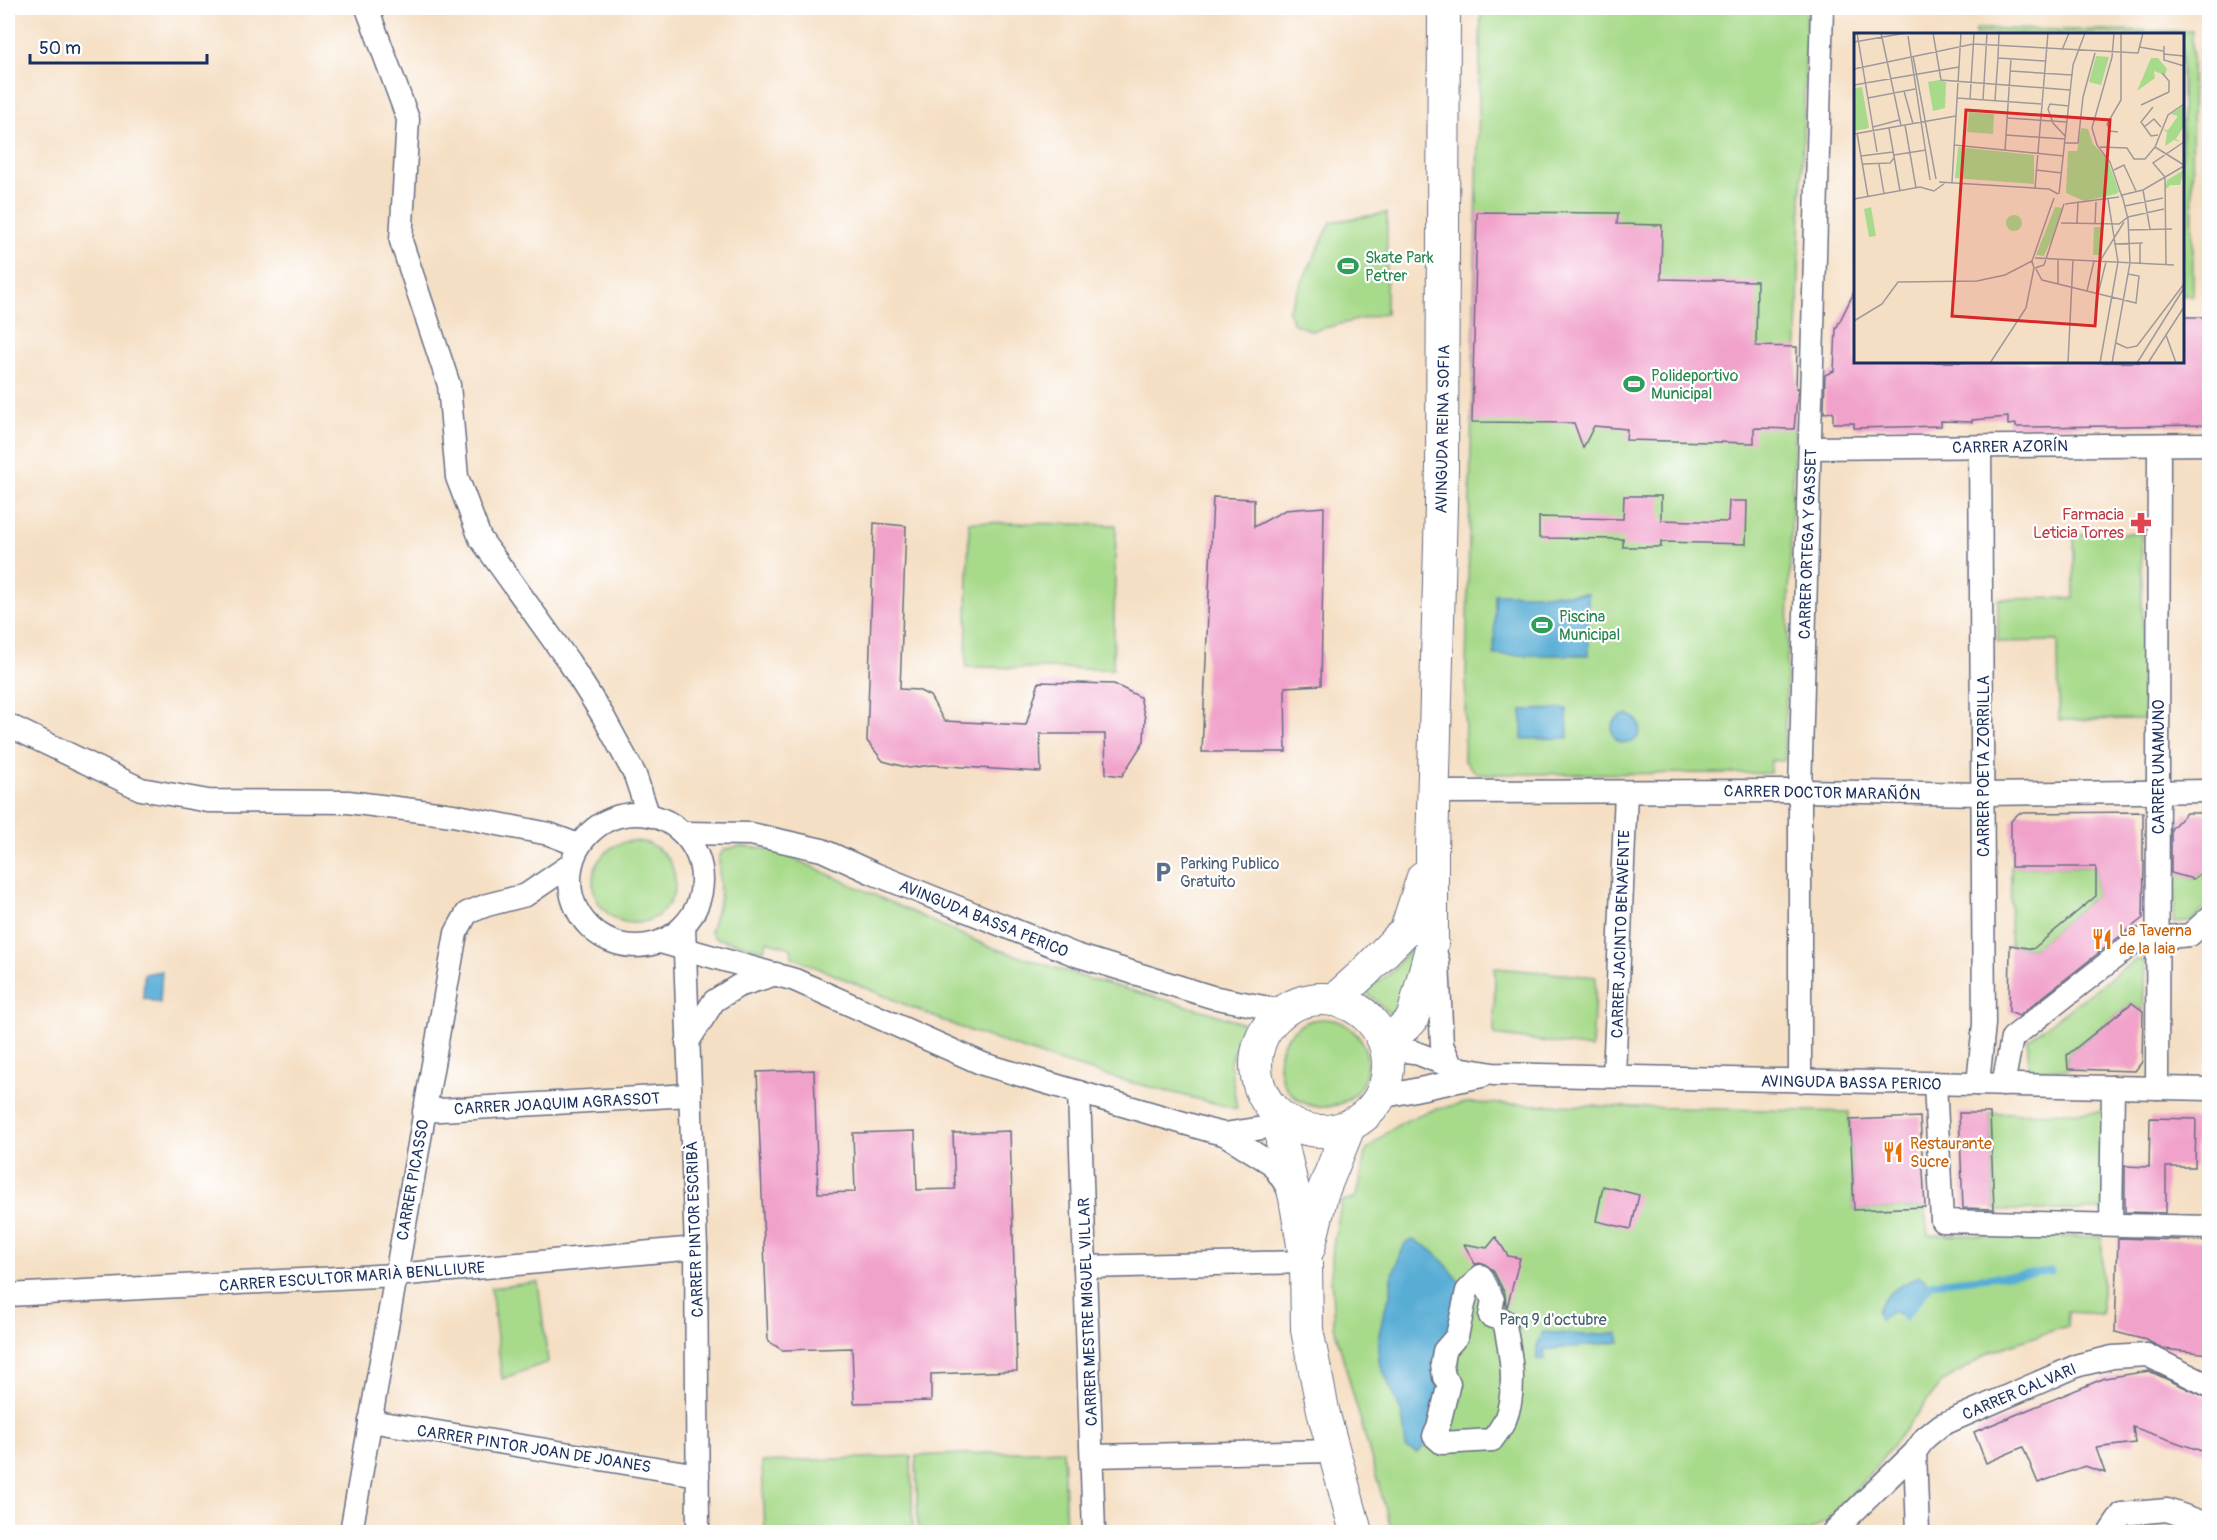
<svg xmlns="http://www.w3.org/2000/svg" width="2217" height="1540" viewBox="0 0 2217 1540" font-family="Pangolin,sans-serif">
  <rect width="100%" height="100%" fill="#fff"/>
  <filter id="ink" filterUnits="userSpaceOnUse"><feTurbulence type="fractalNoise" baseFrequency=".0167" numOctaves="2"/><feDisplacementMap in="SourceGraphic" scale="12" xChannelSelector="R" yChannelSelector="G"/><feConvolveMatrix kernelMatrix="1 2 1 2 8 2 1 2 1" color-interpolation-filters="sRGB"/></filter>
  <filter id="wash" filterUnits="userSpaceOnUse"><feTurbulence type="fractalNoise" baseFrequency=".008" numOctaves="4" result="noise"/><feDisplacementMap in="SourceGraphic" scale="24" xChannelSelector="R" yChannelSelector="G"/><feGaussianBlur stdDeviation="1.35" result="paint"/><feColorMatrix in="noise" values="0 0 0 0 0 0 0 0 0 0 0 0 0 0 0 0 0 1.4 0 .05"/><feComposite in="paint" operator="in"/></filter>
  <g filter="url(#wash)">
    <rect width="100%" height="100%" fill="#f5dfc4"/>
    <g fill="#a7da8a" stroke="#618474" stroke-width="1.5">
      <path d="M1481,8H1807L1784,761L1771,760L1770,773L1477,774L1464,760Z"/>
      <path d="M1975,29L2192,31L2193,295H2182V34H1975Z"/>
      <path d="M1387,213L1386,313L1312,331L1294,324L1288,311L1331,222Z"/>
      <path d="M969,522L1116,525L1113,669L966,667Z"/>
      <path d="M2141,533L2144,719L2059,720L2058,641L1998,642V599L2074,598V534Z"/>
      <circle cx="634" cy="882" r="41"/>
      <path d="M739,846L775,850L987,946L1090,979L1209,1012L1244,1024L1230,1063L1237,1109L1130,1082L1051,1059L956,1026L792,957L791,948L767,941L764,950L715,938L710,932L720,899L719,857L724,850Z"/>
      <path d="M2011,867H2096V896L2033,949L2010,945Z"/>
      <path d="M2209,867V905L2190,922L2173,923L2176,874L2193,879Z"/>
      <path d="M1419,935L1402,1016L1394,1017L1368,994V989L1392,972Z"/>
      <path d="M2135,960L2145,961L2143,1011L2132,1003L2067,1055L2068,1069L2028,1070V1040Z"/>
      <path d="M1495,968L1596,977L1592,1048L1494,1035Z"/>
      <circle cx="1323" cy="1063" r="44"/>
      <path d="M1466,1103L1849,1112L1854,1210L1925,1207L1928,1235L2102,1237V1314L2068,1312L2067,1326L1992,1351L1941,1383L1871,1473L1825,1522L1808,1532H1392L1334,1326L1331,1275L1333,1245L1342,1201L1356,1198C1361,1186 1362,1160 1366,1152C1368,1148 1373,1145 1376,1142C1402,1117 1431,1109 1466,1103Z"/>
      <path d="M2104,1112V1210H1994L1990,1113Z"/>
      <path d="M538,1282L548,1362L502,1379L491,1288Z"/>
      <path d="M1063,1450L1066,1532H918L916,1456Z"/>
      <path d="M911,1456L913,1532H765L762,1462Z"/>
    </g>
    <g fill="#59add5" stroke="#3a6e9a" stroke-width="1.5">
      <path d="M1495,594H1588L1589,655H1494Z"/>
      <path d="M1567,709L1568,738L1522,739V710Z"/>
      <circle cx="1626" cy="729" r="14"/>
      <path d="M162,971L160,1003L143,998L144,974Z"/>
      <path d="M1412,1240C1436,1246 1452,1273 1467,1291L1426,1443L1418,1453L1406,1448L1402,1414L1379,1361V1334L1385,1308L1391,1294V1278L1405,1243Z"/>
      <path d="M1919,1276L1926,1280C1925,1295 1913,1306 1905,1317L1893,1311L1880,1320L1877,1311C1887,1289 1900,1287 1919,1276Z"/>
      <path d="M1543,1332L1584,1335L1618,1333L1620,1342L1544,1350L1545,1359L1537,1360V1346Z"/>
    </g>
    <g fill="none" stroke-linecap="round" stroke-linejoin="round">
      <path stroke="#59add5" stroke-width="7" d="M1905,1317L1932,1283L2051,1271"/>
    </g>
    <g id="blocks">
      <g fill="#f1a2cb">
        <path d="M1477,212L1618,213L1617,224L1662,225L1661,279L1757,281L1756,346L1797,347L1796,389L1798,388L1794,429L1754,428V443L1626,440L1627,429L1594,426L1583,448L1574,423L1472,422Z"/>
        <path d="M1856,288V362H2182V317H2210V425L2016,427V424L2008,425V417L1972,420V422L1941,421V426L1854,428V423H1833V412L1824,413L1825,375L1834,371L1836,329Z"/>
        <path d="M1624,496H1661V520L1728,522L1729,501H1747L1746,544L1661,542V547H1623V539L1539,538V517L1623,519Z"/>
        <path d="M1213,497L1254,499V527L1285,510L1324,507L1321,685L1285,687L1286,752H1202Z"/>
        <path d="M874,523L906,526L900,689L918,690L930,696L944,721L1026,725L1039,682L1114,684L1140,697L1145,718L1144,741L1122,776L1106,774L1105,734H1040L1041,772L932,765L909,768L883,761L867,741Z"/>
        <path d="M2143,812V862L2144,860L2143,918L2019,1016L2009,1012L2010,945L2033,949L2096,896V867H2011V821L2019,813Z"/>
        <path d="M2186,813H2210V867L2193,879L2171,873V829Z"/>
        <path d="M2132,1003L2143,1011L2142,1062L2135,1071L2068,1069L2067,1055Z"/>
        <path d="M814,1070L818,1193L855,1192L853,1133L915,1131L917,1190L955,1189L953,1133L1010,1131L1017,1371L931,1374V1401L854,1403L852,1348L782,1350L768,1341L757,1072Z"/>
        <path d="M1959,1113H1990L1994,1209L1963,1208Z"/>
        <path d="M1920,1117L1925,1207L1854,1210L1850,1120Z"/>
        <path d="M2150,1118L2196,1119L2195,1167H2166V1213L2125,1212V1166L2149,1167Z"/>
        <path d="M1603,1186L1639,1195L1631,1229L1596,1221Z"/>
        <path d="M1496,1237L1508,1256L1520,1258L1507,1307L1506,1306L1505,1294L1493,1270L1483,1263L1475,1264L1464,1244L1487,1248Z"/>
        <path d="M2118,1238L2210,1241V1354L2164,1349L2146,1340L2115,1332Z"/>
        <path d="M2149,1371L2210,1399V1454L2133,1427L2135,1443L2096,1448L2105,1473L2085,1466L2038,1483L2023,1447L1986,1463L1974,1432L2105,1378Z"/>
      </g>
    </g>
  </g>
  <g filter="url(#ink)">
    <use href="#blocks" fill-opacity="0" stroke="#676d82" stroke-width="1.5"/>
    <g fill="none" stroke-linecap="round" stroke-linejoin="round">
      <defs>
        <g id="street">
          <path d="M367,8L408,119L401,241L449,385L457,477L480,538L569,662L603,716L635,775L648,814"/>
          <path d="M1810,448L2210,444"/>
          <path d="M8,725L141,789L208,801L348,802L453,815L549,834L578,845"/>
          <path d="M1434,792L1800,791L1983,794L2210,791"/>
          <circle cx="636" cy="880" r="66"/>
          <path d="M684,833L751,834L822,850L875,874L1076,955L1212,997L1284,1011"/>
          <path d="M684,926L696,1248L698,1532"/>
          <path d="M660,942L795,980L983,1064L1211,1131L1224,1134L1263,1128L1280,1117"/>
          <path d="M1434,949L1438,961L1442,1045L1452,1067"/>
          <path d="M687,1043L714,1001L738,986L776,974"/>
          <path d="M1387,1049L1414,1052L1452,1067L1493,1074L2210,1089"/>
          <path d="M1614,1076L1626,792"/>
          <path d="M1800,1081V791L1822,8"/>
          <path d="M1935,1083L1942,1221L2210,1227"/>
          <path d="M1978,1084L1984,1024L1980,447"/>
          <path d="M2003,1085L2012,1038L2137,940L2190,935L2210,917"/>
          <path d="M2157,1088L2159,445"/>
          <path d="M1079,1092L1094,1532"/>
          <path d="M1381,1097L1482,1076"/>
          <path d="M424,1111L689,1095"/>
          <path d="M1224,1134L1272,1164L1288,1188"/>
          <path d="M2111,1224L2113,1087"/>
          <path d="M1085,1267L1306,1262"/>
          <path d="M1481,1276L1493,1300L1490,1316L1504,1320C1510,1351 1518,1388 1505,1420C1502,1427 1497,1433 1492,1440L1442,1443L1434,1436L1438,1428L1449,1383L1444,1377L1442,1364L1444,1351L1457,1336L1467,1291Z"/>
          <path d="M8,1295L396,1275L696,1248"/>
          <path d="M370,1421L698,1475"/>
          <path d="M1915,1452L1918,1532"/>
          <path d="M1092,1456L1333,1451"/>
          <path d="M351,1532L456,933L467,913L487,905L526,895L570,865"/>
          <path d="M1833,1532L1915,1452L1925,1438L1941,1425L2079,1365L2113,1357L2147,1355L2210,1386"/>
          <path d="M2110,1532L2122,1514L2167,1510L2210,1525"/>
        </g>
        <g id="secondary">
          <circle cx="1322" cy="1065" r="66"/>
          <path d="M1334,1000L1365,972L1406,930L1423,877"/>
          <path d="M1385,1043L1412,1020L1432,944V850L1442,467L1444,8"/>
          <path d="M1283,1119L1282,1142L1295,1198L1306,1262L1307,1330L1324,1415L1356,1532"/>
          <path d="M1309,1248L1322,1194L1349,1127"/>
        </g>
      </defs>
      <use href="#street" stroke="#676d82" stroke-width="25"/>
      <use href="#secondary" stroke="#676d82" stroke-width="34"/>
      <use href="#street" stroke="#fff" stroke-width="22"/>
      <use href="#secondary" stroke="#fff" stroke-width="32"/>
    </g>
  </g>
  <defs>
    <symbol id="stadium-bare" viewBox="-9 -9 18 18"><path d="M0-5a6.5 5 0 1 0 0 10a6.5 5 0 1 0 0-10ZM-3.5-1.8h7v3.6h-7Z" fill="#2e9e5b" stroke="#fff" stroke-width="2.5" paint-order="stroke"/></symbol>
    <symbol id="pharmacy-bare" viewBox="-9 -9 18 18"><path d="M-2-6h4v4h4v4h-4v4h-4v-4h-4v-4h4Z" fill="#e0444e" stroke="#fff" stroke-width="2.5" paint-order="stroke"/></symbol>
    <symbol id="parking-bare" viewBox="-9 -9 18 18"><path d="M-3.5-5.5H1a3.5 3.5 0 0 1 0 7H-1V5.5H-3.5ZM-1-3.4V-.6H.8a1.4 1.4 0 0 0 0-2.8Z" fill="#5c6f8a" stroke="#fff" stroke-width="2.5" paint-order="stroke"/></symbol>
    <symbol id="restaurant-bare" viewBox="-9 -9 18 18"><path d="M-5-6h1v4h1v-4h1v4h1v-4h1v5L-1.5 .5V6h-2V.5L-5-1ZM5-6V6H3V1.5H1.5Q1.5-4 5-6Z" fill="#e8710a" stroke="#fff" stroke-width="2.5" paint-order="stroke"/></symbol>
  </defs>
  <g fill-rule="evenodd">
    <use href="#stadium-bare" x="1333" y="251" width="30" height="30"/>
    <use href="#stadium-bare" x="1619" y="369" width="30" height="30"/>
    <use href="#pharmacy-bare" x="2126" y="508" width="30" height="30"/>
    <use href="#stadium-bare" x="1527" y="610" width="30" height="30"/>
    <use href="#parking-bare" x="1148" y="857" width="30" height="30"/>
    <use href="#restaurant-bare" x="2087" y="924" width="30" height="30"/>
    <use href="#restaurant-bare" x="1878" y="1137" width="30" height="30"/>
  </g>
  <g text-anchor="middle" stroke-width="4.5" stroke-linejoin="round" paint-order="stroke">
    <g font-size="16" fill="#27864d" stroke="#fff" text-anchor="start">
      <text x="1365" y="263">Skate Park<tspan x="1365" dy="18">Petrer</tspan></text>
      <text x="1651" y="381">Polideportivo<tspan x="1651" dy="18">Municipal</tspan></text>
      <text x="1559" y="622">Piscina<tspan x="1559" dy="18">Municipal</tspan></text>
    </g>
    <g font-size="16" fill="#1b2f5e" stroke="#fff">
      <text transform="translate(1442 429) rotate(-89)" y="6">AVINGUDA REINA SOFIA</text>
      <text transform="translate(2010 446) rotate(-1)" y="6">CARRER AZORÍN</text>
      <text transform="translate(1807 544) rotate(-88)" y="6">CARRER ORTEGA Y GASSET</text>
      <text transform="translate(1983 766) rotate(-90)" y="6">CARRER POETA ZORRILLA</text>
      <text transform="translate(2158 767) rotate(-90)" y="6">CARRER UNAMUNO</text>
      <text transform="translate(1822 792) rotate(1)" y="6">CARRER DOCTOR MARAÑÓN</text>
      <text transform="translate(984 918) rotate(22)" y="6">AVINGUDA BASSA PERICO</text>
      <text transform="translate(1620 934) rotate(-88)" y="6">CARRER JACINTO BENAVENTE</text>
      <text transform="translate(1851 1082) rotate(1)" y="6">AVINGUDA BASSA PERICO</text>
      <text transform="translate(557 1103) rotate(-3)" y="6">CARRER JOAQUIM AGRASSOT</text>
      <text transform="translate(412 1180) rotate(-80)" y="6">CARRER PICASSO</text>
      <text transform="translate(694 1229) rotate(-92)" y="6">CARRER PINTOR ESCRIBÀ</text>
      <text transform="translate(352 1276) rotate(-4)" y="6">CARRER ESCULTOR MARIÀ BENLLIURE</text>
      <text transform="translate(1087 1312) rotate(-92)" y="6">CARRER MESTRE MIGUEL VILLAR</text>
      <text transform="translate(2019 1391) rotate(-23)" y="6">CARRER CALVARI</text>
      <text transform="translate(534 1448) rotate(9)" y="6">CARRER PINTOR JOAN DE JOANES</text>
    </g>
    <g font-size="16" fill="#be3a42" stroke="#fff" text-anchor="end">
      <text x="2124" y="520">Farmacia<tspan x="2124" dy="18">Leticia Torres</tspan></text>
    </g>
    <g font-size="16" fill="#4e5e75" stroke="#fff" text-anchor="start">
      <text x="1180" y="869">Parking Publico<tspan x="1180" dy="18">Gratuito</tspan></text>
    </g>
    <g font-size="16" fill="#c56008" stroke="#fff" text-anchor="start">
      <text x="2119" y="936">La Taverna<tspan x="2119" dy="18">de la Iaia</tspan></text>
      <text x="1910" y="1149">Restaurante<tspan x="1910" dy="18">Sucre</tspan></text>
    </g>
    <g font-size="16" fill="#45626b" stroke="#fff">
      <text x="1553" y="1325">Parq 9 d'octubre</text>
    </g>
  </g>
  <g transform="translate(1854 33)">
    <rect width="330" height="330" fill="#f5dfc4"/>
    <path d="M242,23L255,24L247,52L235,49ZM297,25H304L313,36L311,42L300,38L301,45L283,58ZM85,47L92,49L91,75L79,78L74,49ZM8,54L15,95L0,98V55ZM330,72V93L322,106L327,109L320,107L311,113L313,99L308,96L314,97L324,83L317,81ZM115,79L140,81L139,101L113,99ZM227,95L234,96L239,111L253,125L265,159L262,161L230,168L212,160L214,118H223ZM104,114L180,122V151L101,145ZM330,137L326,152H316L311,157L313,147ZM17,174L22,203L15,204L10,176ZM201,174L209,175L200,201L190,223L182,222ZM152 190a8 8 0 1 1 16 0a8 8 0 1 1-16 0ZM240,194H248L247,222H239Z" fill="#a7da8a"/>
    <path fill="none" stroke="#9e999b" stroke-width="1.5" d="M3,0L23,119M27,0L47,93M79,0L87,47L216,57M145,0L144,25L191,28M260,0L258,24L238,95L243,112L256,129L268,164M54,3L76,147M0,9L52,0M310,13V27L330,33M285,14L309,18M208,17L215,0M309,21L330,23M59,23L82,146M0,36L119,11L284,20L289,0M156,38L218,42M308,40L315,48V59M0,52L105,34M50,58L59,91M14,65L61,56M103,65L187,71M116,66L120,0M129,67L133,0M141,67L144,25M287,72L315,59M299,74L287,89L297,103L304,102M153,85L213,89M51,92L62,155M19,94L45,87M290,94L300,86L307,94M35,95L46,158M264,99L256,98L253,91L267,67V0M3,100L14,164M0,101L102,83M152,102L211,106M212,104L199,90L194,76L196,71L215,73M211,110H224L229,64L241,20M100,112L210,123M246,114L273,115L280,126H291L301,114L314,82L330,71M301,114L330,132M151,118L157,26M40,122L72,117M7,123L39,119M9,131L36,130L40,125M25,131L30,161M182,137L208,140M260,137L270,132L282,158M85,149L195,156L204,161M98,149L107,0M181,155L194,0M289,157L296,196M205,161L219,32L231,0M268,162L289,157L330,133M0,166L66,154L80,158L91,150M211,171L265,164M271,173L309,165M207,190L265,191L274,184L310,176M223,190L224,170M241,191L242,169M274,197L318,196M286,210V230M260,211L289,210M181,225L320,232M246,228L270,189M312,232L311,144L299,130L330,109M181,235L190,232L210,171M182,236L188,247L282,270L285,243L274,241M204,251V226M233,258L240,228M244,261L252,229M0,288L28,271L44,249L123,248L151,242L178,228L200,165M312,302L322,330M262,310L273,315L283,313M283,313L330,251M136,330L172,275L180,235L178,228M214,330L219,227M246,330L264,229L254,166M258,330L276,230L274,186L268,162M283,330L330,255M294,330L330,274"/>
    <path fill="#d62828" fill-opacity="0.15" stroke="#d62828" stroke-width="3" d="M112,77L256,87L241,293L98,283Z"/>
    <rect width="330" height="330" fill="none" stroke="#1b2f5e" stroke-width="3"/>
  </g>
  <rect width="2217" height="1540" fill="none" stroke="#fff" stroke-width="30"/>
  <path d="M30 54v9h177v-9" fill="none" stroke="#1b2f5e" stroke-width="3"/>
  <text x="39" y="54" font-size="18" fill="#1b2f5e" stroke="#ffffff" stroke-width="4.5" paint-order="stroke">50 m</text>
</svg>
